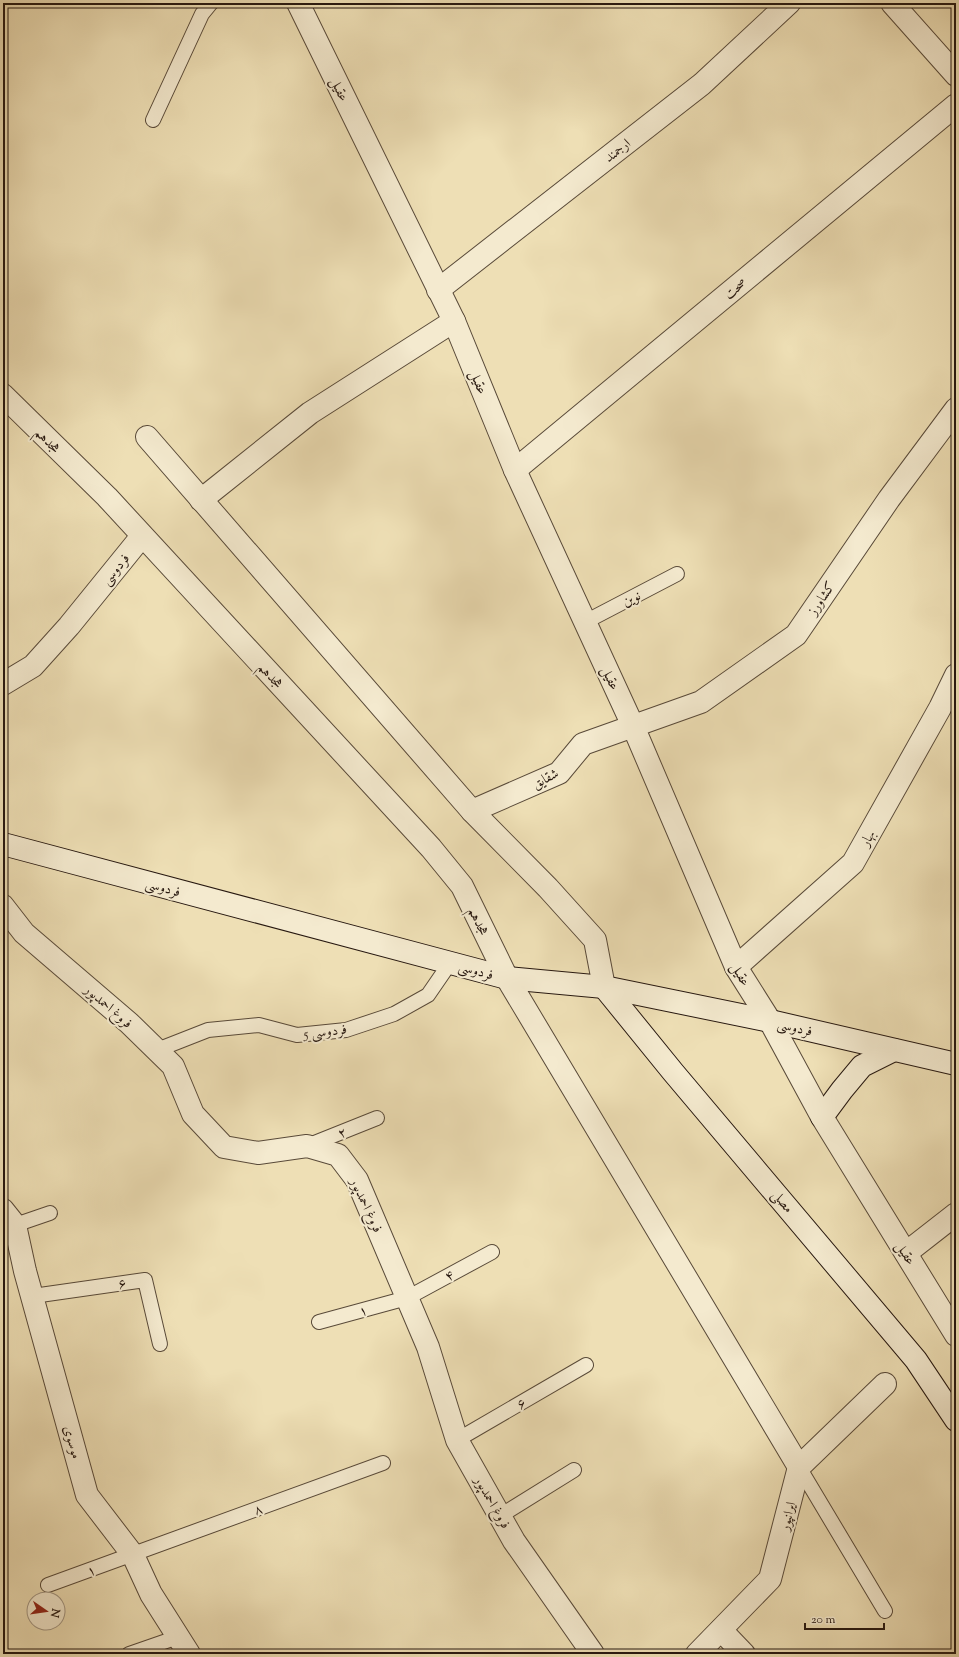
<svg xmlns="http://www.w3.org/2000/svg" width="959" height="1657" viewBox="0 0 959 1657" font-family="'Sorts Mill Goudy',Amiri,serif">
  <rect width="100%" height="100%" fill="#eedfb5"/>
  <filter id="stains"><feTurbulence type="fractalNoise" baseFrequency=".005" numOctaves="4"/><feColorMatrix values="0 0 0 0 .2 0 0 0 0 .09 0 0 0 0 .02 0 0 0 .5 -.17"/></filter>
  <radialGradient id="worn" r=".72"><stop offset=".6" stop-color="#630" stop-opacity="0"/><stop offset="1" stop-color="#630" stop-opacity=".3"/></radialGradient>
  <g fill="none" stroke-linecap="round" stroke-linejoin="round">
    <defs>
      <g id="lane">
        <path d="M153,120L202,14L211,3"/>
        <path d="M585,622L677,574"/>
        <path d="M157,1050L208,1030L259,1025L297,1035L346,1030L394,1014L428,995L450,963"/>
        <path d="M307,1146L377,1118"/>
        <path d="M15,1225L50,1213"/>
        <path d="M33,1296L145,1280L160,1344"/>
        <path d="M319,1322L407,1298L492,1252"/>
        <path d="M457,1440L586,1365"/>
        <path d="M799,1467L885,1611"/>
        <path d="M500,1516L574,1470"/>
        <path d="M48,1585L383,1463"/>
        <path d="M129,1654L178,1637"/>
      </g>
      <g id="street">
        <path d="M298,3L454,321L515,470L633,726L736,967L770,1021L822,1117L956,1335"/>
        <path d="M892,3L956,75"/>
        <path d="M438,290L702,84L789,3"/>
        <path d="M3,395L107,497L431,848L462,886L507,978L799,1467"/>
        <path d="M147,437L472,811L548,888L595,940L604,987"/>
        <path d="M515,470L956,105"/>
        <path d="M201,500L310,413L454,321"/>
        <path d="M3,684L33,666L69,626L142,536"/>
        <path d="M472,811L559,773L583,744L701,702L796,635L889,499L956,409"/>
        <path d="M3,906L24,933L129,1023L173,1066L193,1114L224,1147L258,1153L307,1146L338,1155L357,1180L428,1347L457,1440L514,1541L593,1654"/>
        <path d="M736,967L853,863L940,708L956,675"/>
        <path d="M3,1210L15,1225L25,1271L87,1495L133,1555L151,1594L189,1654"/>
        <path d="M906,1253L956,1214"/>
        <path d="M721,1630L744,1654"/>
        <path d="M697,1654L770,1579L799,1467L885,1384"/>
      </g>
      <g id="secondary">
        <path d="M3,844L507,978L604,987L770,1021L956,1064"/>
        <path d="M604,987L673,1072L916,1360L956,1420"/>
        <path d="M822,1117L842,1090L862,1066L894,1050"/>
      </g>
    </defs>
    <use href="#lane" stroke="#594a39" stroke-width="16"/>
    <use href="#street" stroke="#594a39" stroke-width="24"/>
    <use href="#secondary" stroke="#271810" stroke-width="24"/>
    <use href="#lane" stroke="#f4eacf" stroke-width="14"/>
    <use href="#street" stroke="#f4eacf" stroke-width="22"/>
    <use href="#secondary" stroke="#f4eacf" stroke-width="22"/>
  </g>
  <g text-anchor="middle" stroke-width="4" stroke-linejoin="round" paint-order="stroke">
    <g font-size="14" fill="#271810" stroke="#f4eacf">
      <text transform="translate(340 89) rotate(64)" y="5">عقیل</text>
      <text transform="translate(617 150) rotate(-38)" y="5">ارجمند</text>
      <text transform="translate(735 288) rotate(-40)" y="5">صحت</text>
      <text transform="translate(479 382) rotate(68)" y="5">عقیل</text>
      <text transform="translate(48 440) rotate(45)" y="5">هجدهم</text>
      <text transform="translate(115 569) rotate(-51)" y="5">فردوسی</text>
      <text transform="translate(631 598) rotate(-27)" y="5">نوین</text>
      <text transform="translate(821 598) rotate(-56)" y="5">کشاورز</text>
      <text transform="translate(271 675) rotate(47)" y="5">هجدهم</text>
      <text transform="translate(611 678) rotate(65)" y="5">عقیل</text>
      <text transform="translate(545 778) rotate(-28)" y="5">شقایق</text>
      <text transform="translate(867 838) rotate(-61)" y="5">بهار</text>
      <text transform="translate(163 887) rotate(15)" y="5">فردوسی</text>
      <text transform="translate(479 921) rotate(64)" y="5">هجدهم</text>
      <text transform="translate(476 970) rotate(15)" y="5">فردوسی</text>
      <text transform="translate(741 974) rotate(60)" y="5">عقیل</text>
      <text transform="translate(109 1006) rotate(41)" y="5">فروغ احمدپور</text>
      <text transform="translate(795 1027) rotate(13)" y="5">فردوسی</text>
      <text transform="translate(325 1031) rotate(-7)" y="5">5 فردوسی</text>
      <text transform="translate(342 1132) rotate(-22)" y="5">۲</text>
      <text transform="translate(783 1201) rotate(50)" y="5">مصلی</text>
      <text transform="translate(367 1205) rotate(65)" y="5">فروغ احمدپور</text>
      <text transform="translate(906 1253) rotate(58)" y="5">عقیل</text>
      <text transform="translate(449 1275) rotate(-28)" y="5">۴</text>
      <text transform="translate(122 1283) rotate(-8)" y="5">۶</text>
      <text transform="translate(363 1310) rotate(-15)" y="5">۱</text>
      <text transform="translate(521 1403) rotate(-30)" y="5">۶</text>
      <text transform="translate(73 1442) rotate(75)" y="5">موسوی</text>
      <text transform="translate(493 1502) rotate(60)" y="5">فروغ احمدپور</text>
      <text transform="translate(258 1509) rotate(-20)" y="5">۸</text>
      <text transform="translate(787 1516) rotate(-76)" y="5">ایرانپور</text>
      <text transform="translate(91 1570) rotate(-19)" y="5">۱</text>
    </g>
  </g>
  <rect width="959" height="1657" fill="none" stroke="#eedfb5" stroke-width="16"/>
  <rect x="4" y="4" width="951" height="1649" fill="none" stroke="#271810" stroke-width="2"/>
  <rect x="8" y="8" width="943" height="1641" fill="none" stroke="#271810"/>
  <g transform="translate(46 1611) rotate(103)"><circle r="19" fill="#f4eacf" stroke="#a29683"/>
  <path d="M0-3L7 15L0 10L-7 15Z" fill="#8f2418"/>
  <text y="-6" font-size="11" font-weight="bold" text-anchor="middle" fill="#271810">N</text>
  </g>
  <path d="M805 1623v6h79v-6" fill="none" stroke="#271810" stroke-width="2"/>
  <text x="811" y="1623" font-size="12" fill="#271810" stroke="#f4eacf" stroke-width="3" paint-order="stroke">20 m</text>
  <rect width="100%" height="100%" filter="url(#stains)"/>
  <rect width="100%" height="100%" fill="url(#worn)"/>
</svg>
